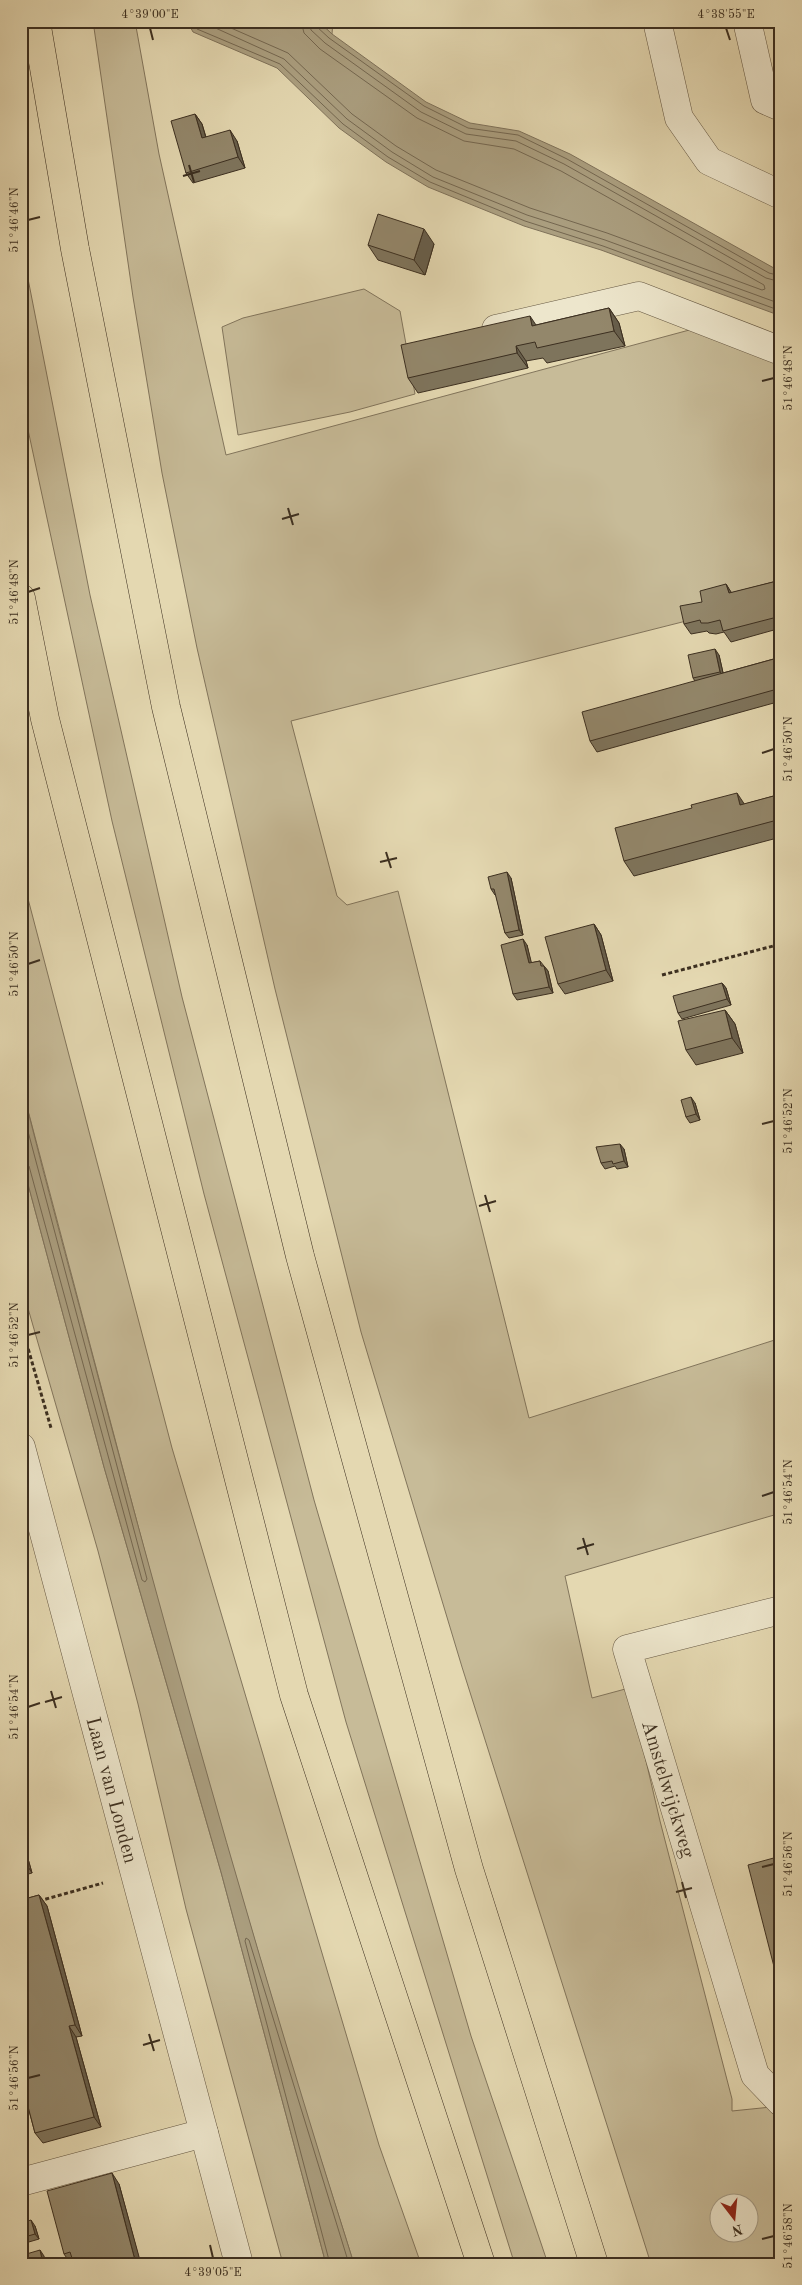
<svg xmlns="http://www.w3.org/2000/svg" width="802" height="2285" font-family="'Old Standard TT',serif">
<rect width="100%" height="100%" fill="#e4d8b1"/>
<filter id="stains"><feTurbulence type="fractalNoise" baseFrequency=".004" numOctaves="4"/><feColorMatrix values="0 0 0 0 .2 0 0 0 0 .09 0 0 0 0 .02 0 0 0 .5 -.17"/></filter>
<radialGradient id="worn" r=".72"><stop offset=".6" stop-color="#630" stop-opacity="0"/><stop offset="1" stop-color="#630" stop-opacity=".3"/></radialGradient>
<path fill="#c7bb98" stroke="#82755c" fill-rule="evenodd" d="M93 21H135L159 154 226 455 693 329 781 352V597L291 721 337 896 347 905 398 891 529 1418 781 1338V1513L565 1576 592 1698 629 1688 660 1821 732 2099V2111L781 2106V2264H651L462 1667 361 1332 275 989 197 648 162 473 133 297ZM720 2202H750V2232H720Z
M318 21H333L332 34Z
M21 243 90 595 182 997 314 1500 471 2036 548 2264H515L514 2262 346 1722 204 1194 112 821 21 397Z
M364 289 400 311 415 394 350 412 238 435 222 327 243 318Z
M21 872 172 1448 379 2145 421 2264H354L301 2097 226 1843 164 1624 21 1084Z
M21 1158 104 1467 221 1872 326 2264H283L186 1909 138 1704 98 1551 21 1284Z"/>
<path fill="#ab9f80" stroke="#7f725a" d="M187 21H318L332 34 426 102 470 123 519 131 570 154 781 272V316L601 250 524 226 428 187 386 162 339 128 277 68 193 32Z
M21 1084C49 1196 80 1307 109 1418 185 1702 265 1984 354 2264H326L221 1872 104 1467 21 1158Z"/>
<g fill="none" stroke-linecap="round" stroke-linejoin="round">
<path stroke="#746750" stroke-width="1" d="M193 21 197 29 280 64 343 124 388 157 430 182 525 221 603 246 781 311
M200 21 284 59 347 119 392 152 433 177 527 215 605 240 781 304
M215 21 288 53 352 114 396 146 436 170 530 208 607 233 762 290 765 289 764 285 561 171 514 149 464 141 417 118 320 49 304 33 301 21
M309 21 311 30 325 43 421 112 466 134 516 141 564 164 766 278 781 282
M315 21 316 26 329 38 424 106 468 128 518 135 567 159 769 273 781 276
M21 1105 147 1579 145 1582 142 1580 29 1166 21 1161
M330 2264 245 1941 246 1938 249 1940 349 2264"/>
<defs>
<g id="minor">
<path d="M657 21 679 118 709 161 781 195"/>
<path d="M747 21 765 100 781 107"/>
<path d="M496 329 639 296 781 351"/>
<path id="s1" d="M21 1447 239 2264"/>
<path id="s2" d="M781 1610 627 1649 755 2075 781 2102"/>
<path d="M21 2182 204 2133"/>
</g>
<path id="highway" d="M36 21 75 249 166 707 300 1256 469 1869 594 2264
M21 598 45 719 294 1695 481 2264"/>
</defs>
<use href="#minor" stroke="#665944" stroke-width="29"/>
<use href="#highway" stroke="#3c2f20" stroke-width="29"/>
<path stroke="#3c2f20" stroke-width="3" stroke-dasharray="4 2.5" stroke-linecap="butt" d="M662 975 781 944
M21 1324 51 1428
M39 1901 103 1883
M21 2263 22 2264"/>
<use href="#minor" stroke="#ede6cc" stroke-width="28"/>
<use href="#highway" stroke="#e4d8b1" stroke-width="28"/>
</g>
<path fill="#7e745c" stroke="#3c2f20" d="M195 114 202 124 206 137 237 141 245 168 193 183 186 173Z
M434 244 425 275 378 260 368 245Z
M609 308 619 323 625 346 547 363 543 358 526 361 528 368 418 393 408 378 536 325Z
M781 580V628L731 642 724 632 716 634 709 633 707 631 691 634 684 624 702 602 726 584 731 593Z
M719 655 723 673 781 657V701L597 752 590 741 695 681 693 678Z
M781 794V837L634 876 624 861 745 804Z
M511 878 523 935 509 938 505 933 496 895H495L491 889Z
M594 924 601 935 613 981 565 994 558 984Z
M527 945 531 963 540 961 548 971 553 993 517 1000 513 994Z
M722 983 726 988 731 1005 682 1019 678 1013Z
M725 1010 735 1024 743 1053 696 1065 686 1050Z
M695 1103 700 1120 690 1123 686 1117Z
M624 1149 628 1167 617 1169 615 1166 605 1169 601 1163Z
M21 1834 32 1873 21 1876Z
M39 1895 47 1906 82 2036 76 2037 101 2127 43 2143 35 2133 22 2084H21V1900Z
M119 2184 140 2262H142L143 2264H71L64 2254Z
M21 2223 35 2226 39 2239 22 2244 21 2243Z"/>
<path fill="#675e4b" stroke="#3c2f20" d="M195 114 202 124 209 149 202 138Z
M230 130 237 141 245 168 238 157Z
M424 229 434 244 425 275 414 260Z
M609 308 619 323 625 346 614 331Z
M530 316 540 331 532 326Z
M516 346 526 361 528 368 517 353Z
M726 584 733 595 729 593Z
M715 649 719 655 724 677 720 672Z
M737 793 747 808 740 805Z
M507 872 511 878 523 935 519 930Z
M594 924 601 935 613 981 606 970Z
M523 939 527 945 533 969 529 963Z
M544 966 548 971 553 993 549 987Z
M722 983 726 988 731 1005 727 999Z
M725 1010 735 1024 743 1053 732 1038Z
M691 1097 695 1103 700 1120 696 1114Z
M620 1144 624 1149 628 1167 624 1161Z
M21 1834 32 1873 25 1862 21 1850Z
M39 1895 47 1906 82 2036 75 2025Z
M69 2026 76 2037 101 2127 94 2117Z
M112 2173 119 2184 141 2264H136Z
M31 2220 35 2226 39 2239 35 2234Z
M40 2250 44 2256 46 2264H43Z"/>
<path fill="#93876b" stroke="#3c2f20" d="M195 114 202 138 230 130 238 157 186 173 171 121Z
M378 214 424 229 414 260 368 245Z
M609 308 614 331 537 348 535 342 516 346 517 353 408 378 401 345 530 316 532 326Z
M781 580V616L723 631 720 620 708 623H701L700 620 684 624 680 606 702 602 700 591 726 584 729 593Z
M715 649 720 672 693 678 688 655Z
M781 657V688L590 741 582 712Z
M737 793 740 805 781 794V819L624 861 615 828 692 808 691 805Z
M507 872 519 930 505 933 494 889H491L488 877Z
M594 924 606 970 558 984 545 937Z
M523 939 529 963 540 961 541 966H544L549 987 513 994 501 945Z
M722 983 727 999 678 1013 673 996Z
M725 1010 732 1038 686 1050 678 1021Z
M691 1097 696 1114 686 1117 681 1100Z
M620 1144 624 1161 613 1164 612 1161 601 1163 596 1147Z
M21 1850 25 1862 21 1863Z
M781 1856V1994L748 1865Z
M39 1895 75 2025 69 2026 94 2117 35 2133 21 2080V1900Z
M112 2173 136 2264 142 2262 143 2264H74L70 2252 64 2254 47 2191Z
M31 2220 35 2234 21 2238V2223Z
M40 2250 43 2264H25L23 2255Z"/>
<path fill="none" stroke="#3c2f20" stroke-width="2" d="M150 28 153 40M726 28 730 40M189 165 194 182M183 176 200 171M28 220 40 217M762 381 774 378M288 508 293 525M282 519 299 514M28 592 40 588M762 753 774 749M386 852 391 868M380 862 397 858M28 964 40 960M762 1124 774 1121M485 1195 490 1212M479 1206 496 1201M28 1335 40 1332M762 1496 774 1492M583 1538 588 1555M577 1549 594 1544M51 1691 56 1708M45 1702 62 1697M28 1707 40 1703M762 1867 774 1864M682 1882 686 1898M676 1892 692 1888M149 2034 154 2051M143 2045 160 2040M28 2078 40 2075M762 2239 774 2236M210 2245 213 2258"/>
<g text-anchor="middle" stroke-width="4" stroke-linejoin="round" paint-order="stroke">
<g font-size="20" fill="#3c2f20" stroke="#ede6cc">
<text dy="7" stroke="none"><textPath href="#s2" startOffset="305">Amstelwijckweg</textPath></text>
<text dy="7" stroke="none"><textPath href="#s1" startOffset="355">Laan van Londen</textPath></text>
</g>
</g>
<rect width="802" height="2285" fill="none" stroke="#e4d8b1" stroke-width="55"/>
<g transform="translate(734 2218) rotate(164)"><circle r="24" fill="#ede6cc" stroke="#a69d87"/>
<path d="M0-4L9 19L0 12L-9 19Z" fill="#8f2418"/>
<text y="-8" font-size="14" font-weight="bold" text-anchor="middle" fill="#3c2f20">N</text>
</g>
<rect x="28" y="28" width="746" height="2230" fill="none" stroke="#3c2f20" stroke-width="2"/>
<g font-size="12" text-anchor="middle" fill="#3c2f20">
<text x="150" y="18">4°39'00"E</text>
<text x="726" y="18">4°38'55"E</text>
<text transform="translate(14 220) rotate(-90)" y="4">51°46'46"N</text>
<text transform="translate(788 378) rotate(-90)" y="4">51°46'48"N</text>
<text transform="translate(14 592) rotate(-90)" y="4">51°46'48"N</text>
<text transform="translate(788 749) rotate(-90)" y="4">51°46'50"N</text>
<text transform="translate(14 964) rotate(-90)" y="4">51°46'50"N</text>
<text transform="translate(788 1121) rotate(-90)" y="4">51°46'52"N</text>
<text transform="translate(14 1335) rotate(-90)" y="4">51°46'52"N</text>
<text transform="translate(788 1492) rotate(-90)" y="4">51°46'54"N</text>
<text transform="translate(14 1707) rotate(-90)" y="4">51°46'54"N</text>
<text transform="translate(788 1864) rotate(-90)" y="4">51°46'56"N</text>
<text transform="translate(14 2078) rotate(-90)" y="4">51°46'56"N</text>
<text transform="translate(788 2236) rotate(-90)" y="4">51°46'58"N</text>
<text x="213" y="2276">4°39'05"E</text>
</g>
<rect width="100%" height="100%" filter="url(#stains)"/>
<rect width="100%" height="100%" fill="url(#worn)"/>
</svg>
